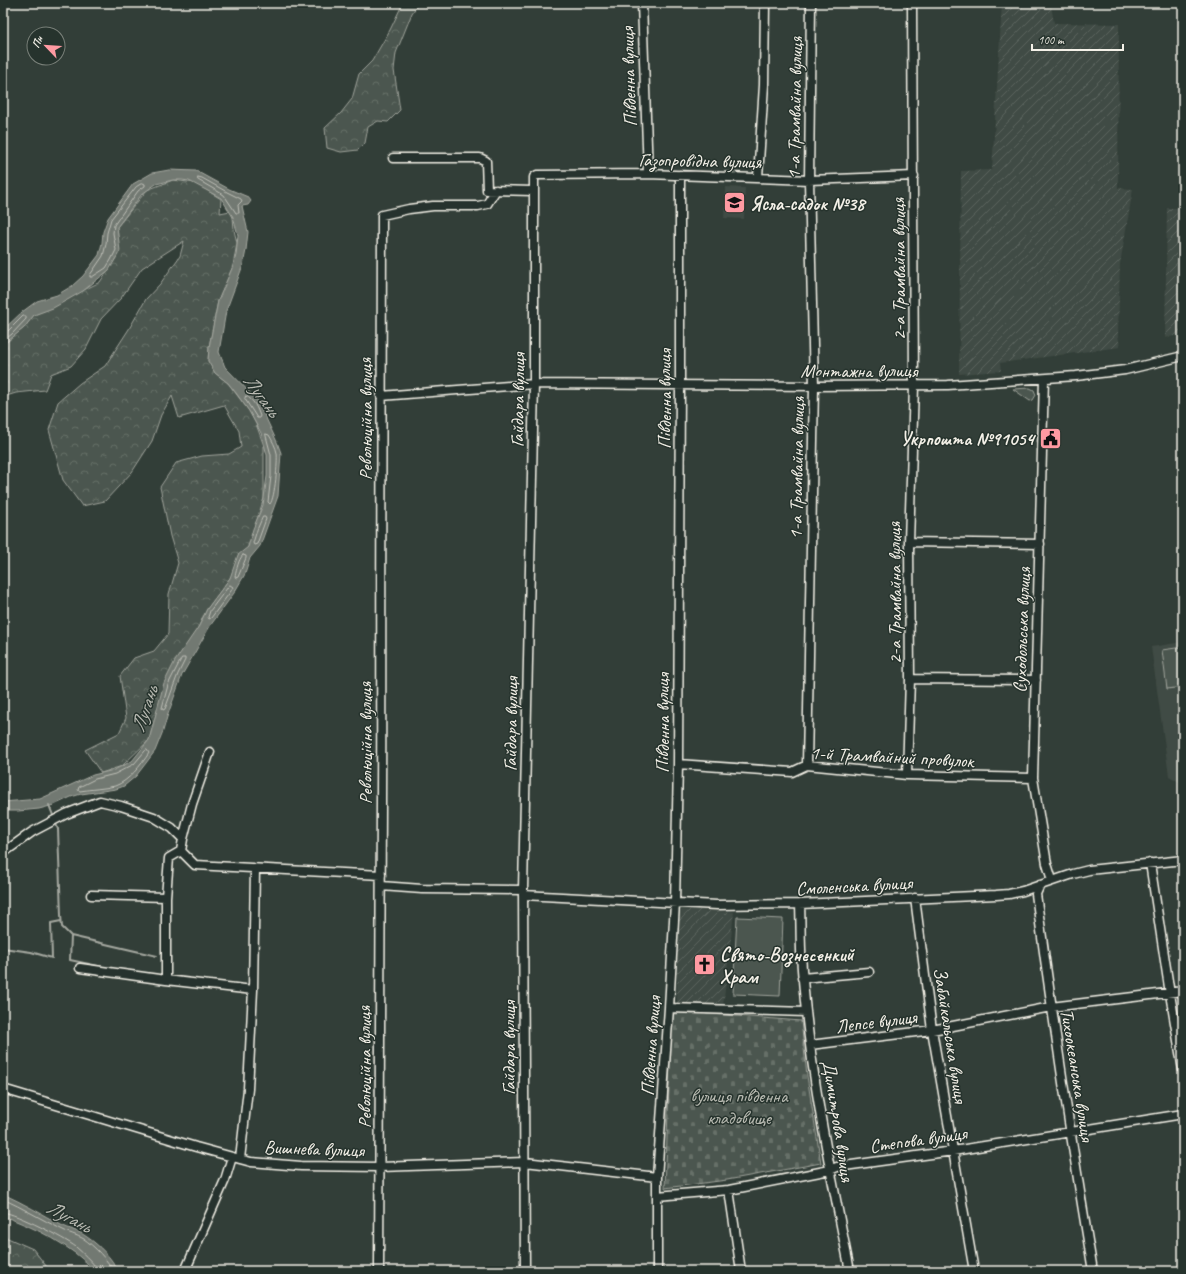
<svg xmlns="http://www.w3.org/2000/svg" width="1186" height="1274" font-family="Caveat,sans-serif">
<defs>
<pattern id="industrial-furrows" width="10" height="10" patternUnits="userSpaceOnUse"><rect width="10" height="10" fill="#404b44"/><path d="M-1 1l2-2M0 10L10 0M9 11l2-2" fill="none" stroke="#5c655f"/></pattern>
<pattern id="forest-crowns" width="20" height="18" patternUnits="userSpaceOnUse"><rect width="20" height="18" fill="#4c564f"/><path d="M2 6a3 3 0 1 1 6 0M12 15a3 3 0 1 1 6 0" fill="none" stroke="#666f68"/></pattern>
<pattern id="cemetery-stones" width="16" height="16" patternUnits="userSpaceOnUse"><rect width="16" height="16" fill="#4c564f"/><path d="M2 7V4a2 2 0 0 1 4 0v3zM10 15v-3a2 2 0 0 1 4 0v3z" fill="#666f68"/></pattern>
</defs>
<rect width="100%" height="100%" fill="#323e38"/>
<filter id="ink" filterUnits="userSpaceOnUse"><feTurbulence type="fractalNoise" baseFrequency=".025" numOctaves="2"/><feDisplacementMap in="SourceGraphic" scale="8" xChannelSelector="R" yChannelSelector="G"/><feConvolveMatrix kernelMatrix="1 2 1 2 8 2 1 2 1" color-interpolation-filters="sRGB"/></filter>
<g filter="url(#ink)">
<path fill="#404b44" d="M726 187 745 188 744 219 724 218Z
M1183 642V784L1169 776 1151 647Z"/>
<path fill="url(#industrial-furrows)" d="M1002 3H1044L1051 5 1054 23 1119 24 1118 188 1133 189 1120 264 1118 334 1120 347 1000 363 1001 371 959 374 961 171 992 170Z
M1167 208H1183V334L1165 338Z
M679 909 734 912 723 1007 677 1003V974L675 973Z"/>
<path fill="#4c564f" stroke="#a0a49c" d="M1030 388 1034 390 1036 395 1033 400 1030 401 1013 389Z
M1183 647V687L1167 689 1162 650Z
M737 917 783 919 780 996 733 994Z"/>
<path fill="url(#forest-crowns)" stroke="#a0a49c" d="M403 3H419L412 13 396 53 394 70 400 110 388 122 378 121 368 127 365 143 358 150 341 152 327 148 325 128 341 113 352 99 359 74 372 61 390 30Z
M173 180 195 183 221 199 220 213 230 211 233 217 234 230 237 243 233 266 218 301 209 347 208 361 215 373 228 383 249 411 256 424 264 446V498L248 547 230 578 207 609 156 714 149 740 122 766 101 773 85 750 119 733 126 718 120 676 134 658 154 651 168 634 169 594 178 563 170 536 160 487 176 463 202 456 229 454 241 447 239 431 224 405 179 418 172 396 161 415 152 441 132 472 105 501 82 506 63 480 49 430 58 402 80 383 105 366 129 329 146 299 160 284 180 256 184 241 142 268 121 298 101 319 86 349 71 366 51 374 45 390 16 393 3 397V344L24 328 34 315 100 282 116 258 117 227 147 190Z
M3 1236 33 1249 50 1271H3Z"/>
<path fill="url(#cemetery-stones)" stroke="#a0a49c" d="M672 1011 801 1021 807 1076 821 1163 727 1180 665 1188Z"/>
<path fill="#727972" stroke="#a6a9a1" d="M169 170 196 171 229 189 248 197 251 201 248 205 242 206 248 232 246 250 243 265 226 311 219 352 225 367 258 401 277 442 281 453 278 496 260 546 250 558 245 574 234 593 210 626 182 675 167 717 163 731 155 751 146 763 136 776 124 786 116 789 81 794 71 797 54 805 39 809 18 811H3V802L40 799 93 775 114 770 132 761 149 740 164 683 175 661 199 626 207 609 230 578 238 555 248 547 253 529 263 505 267 476V455L261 433 249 411 236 393 228 383 215 373 208 361 209 347 218 301 233 266 236 255 238 235 233 217 221 198 189 181 182 180H173L156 184 142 194 117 227 120 251 109 270 83 291 69 299 53 308 34 315 24 328 3 345V330L22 312 37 301 57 295 72 286 83 276 99 255 102 243 103 232 108 218 133 184 152 173Z
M3 1194C23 1203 42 1214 61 1225 69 1229 79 1231 87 1237 99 1245 112 1258 118 1271H95C71 1245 36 1228 3 1216Z"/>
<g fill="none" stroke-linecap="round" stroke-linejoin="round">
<path stroke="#c0c1b9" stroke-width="1" d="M198 177 202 178 227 192 241 199 242 201 238 205 239 213H236L224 195 198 180Z
M143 183 145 184V186L138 191 114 225 113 233 116 250 111 260 106 268 92 277H90V275L103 256 106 244 107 233 111 219 136 187Z
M3 333 7 332 23 316H26V319L12 334 3 341
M246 396C254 400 257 408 260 416L259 418H257L245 399Z
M266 434 269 435C272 440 276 447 277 453 278 462 275 498 270 504L268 502 271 476V455L266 436Z
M263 517H265L266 519 257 544 254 545 253 543 257 530Z
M243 555 246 556V558L238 577 236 578 235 576C237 569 238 560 243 555Z
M230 585 233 587 231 591 211 618 209 619 208 617 210 611Z
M182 658H185V660L178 674 165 709 163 710 162 708 168 685Z
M147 750 149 753C141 765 129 781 115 786 103 789 91 789 80 791L78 790 79 787 95 779 115 774 134 764 145 751Z
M3 1199C23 1208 41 1219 61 1229 68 1233 77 1235 84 1239 93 1245 109 1261 113 1271
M3 1212C17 1214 64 1238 76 1247 83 1253 90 1260 96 1267L98 1271"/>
<path stroke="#a6a9a1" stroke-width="2" d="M49 805 54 818
M55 822 58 829 61 915 62 927 71 936 157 956
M71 936 70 960 103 967
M3 948 31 952 52 958 51 923 61 921"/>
<defs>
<path id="minor" d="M642 3 648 174
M393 158H480L486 161 487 190 533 191
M758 177 764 85 765 3
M1044 379 1033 778 1047 864 1052 880
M381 396 534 384 814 386 948 385 1076 376 1125 370 1183 356
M909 542 1040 544
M910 679 1036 680
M678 764 792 772 807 765 907 775 1033 778
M807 765 814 386 809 180 811 3
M907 775 910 679 909 542 914 386 912 3
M183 839 192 804 210 752
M3 853 32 832 66 814 100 801 121 806 154 817 172 828 183 839 181 851 195 865 381 875
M1150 863 1170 994 1183 1070
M1040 885 1036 894C1053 1020 1072 1146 1093 1271
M381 886 422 889 523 890
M91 895 166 897
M523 895 717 905 800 904 996 895 1009 894 1023 891 1073 874 1089 870 1183 860
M915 898 932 1030 974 1271
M800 904C801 929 800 955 803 980 811 1078 831 1175 850 1271
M80 968 166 980 253 990
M802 978 869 972
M166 980V897L169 858 181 851
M669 1008 806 1012
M810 1045 932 1030 1051 1007 1183 991
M3 1089 196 1147 251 1162 301 1166 380 1167 525 1162 657 1177
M240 1159 248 1089 253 990 255 869
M729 1190 741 1271
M657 1196 729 1190 830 1170 837 1167 953 1151 1183 1114
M185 1271 225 1180 232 1157
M379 1271C383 919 380 567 382 215L409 209 433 206H478L487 204 496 190
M525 1271 523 890 534 384V177L537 175 648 174 809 180 914 176
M657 1271V1177L669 1008 675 903 678 764 680 385V175"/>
</defs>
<use href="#minor" stroke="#f4f1e8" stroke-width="11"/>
<use href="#minor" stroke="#26332d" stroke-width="8"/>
</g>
</g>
<defs>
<symbol id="school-square" viewBox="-11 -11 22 22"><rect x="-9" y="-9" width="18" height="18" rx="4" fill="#ff9aa2" stroke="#26332d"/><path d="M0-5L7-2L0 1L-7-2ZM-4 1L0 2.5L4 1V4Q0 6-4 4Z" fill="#111"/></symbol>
<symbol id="civic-square" viewBox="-11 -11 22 22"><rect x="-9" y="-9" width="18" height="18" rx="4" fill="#ff9aa2" stroke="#26332d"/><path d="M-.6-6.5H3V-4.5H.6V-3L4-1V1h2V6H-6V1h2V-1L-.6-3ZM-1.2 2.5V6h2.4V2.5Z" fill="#111"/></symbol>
<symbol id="church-square" viewBox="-11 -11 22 22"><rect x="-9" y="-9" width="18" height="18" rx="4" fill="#ff9aa2" stroke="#26332d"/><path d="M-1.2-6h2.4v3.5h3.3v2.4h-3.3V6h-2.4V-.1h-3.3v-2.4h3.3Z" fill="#111"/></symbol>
</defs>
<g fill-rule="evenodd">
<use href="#school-square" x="722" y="190" width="25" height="25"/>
<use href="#civic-square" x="1038" y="426" width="25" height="25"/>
<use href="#church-square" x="692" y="952" width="25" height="25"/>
</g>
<g text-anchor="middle" stroke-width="3" stroke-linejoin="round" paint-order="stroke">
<g font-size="19" fill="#f4f1e8" stroke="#26332d">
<text transform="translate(628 77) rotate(-92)" y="7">Південна вулиця</text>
<text transform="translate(794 108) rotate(-89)" y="7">1-а Трамвайна вулиця</text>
<text transform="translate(700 160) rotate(1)" y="7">Газопровідна вулиця</text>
<text transform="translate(898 269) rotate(-90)" y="7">2-а Трамвайна вулиця</text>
<text x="859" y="377">Монтажна вулиця</text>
<text transform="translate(664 399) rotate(-90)" y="7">Південна вулиця</text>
<text transform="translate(517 400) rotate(-89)" y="7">Гайдара вулиця</text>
<text transform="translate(365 419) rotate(-90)" y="7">Революційна вулиця</text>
<text transform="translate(796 468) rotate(-89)" y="7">1-а Трамвайна вулиця</text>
<text transform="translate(894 593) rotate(-90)" y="7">2-а Трамвайна вулиця</text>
<text transform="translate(1021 630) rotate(-88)" y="7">Суходольська вулиця</text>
<text transform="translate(662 723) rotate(-90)" y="7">Південна вулиця</text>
<text transform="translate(510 724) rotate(-89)" y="7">Гайдара вулиця</text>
<text transform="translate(365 743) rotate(-90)" y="7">Революційна вулиця</text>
<text transform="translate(892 756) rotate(3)" y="7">1-й Трамвайний провулок</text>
<text transform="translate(854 885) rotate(-3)" y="7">Смоленська вулиця</text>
<text transform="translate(876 1021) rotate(-7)" y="7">Лепсе вулиця</text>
<text transform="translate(951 1035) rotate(81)" y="7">Забайкальська вулиця</text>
<text transform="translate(650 1046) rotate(-86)" y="7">Південна вулиця</text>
<text transform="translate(508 1048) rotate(-90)" y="7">Гайдара вулиця</text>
<text transform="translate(364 1067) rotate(-90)" y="7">Революційна вулиця</text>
<text transform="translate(1078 1075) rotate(81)" y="7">Тихоокеанська вулиця</text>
<text transform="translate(839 1121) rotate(81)" y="7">Димитрова вулиця</text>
<text transform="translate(918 1139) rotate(-8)" y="7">Степова вулиця</text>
<text transform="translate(314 1148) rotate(2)" y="7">Вишнева вулиця</text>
</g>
<g font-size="19" font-weight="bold" fill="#f4f1e8" stroke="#26332d" text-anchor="start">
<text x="750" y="210">Ясла-садок №38</text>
<text x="1034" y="445" text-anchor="end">Укрпошта №91054</text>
<text x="720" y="961">Свято-Вознесенкий<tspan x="720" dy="22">Храм</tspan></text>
</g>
<g font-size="19" fill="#b9bbb2" stroke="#26332d">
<text x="739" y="1102">вулиця південна<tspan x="739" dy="22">кладовище</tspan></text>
</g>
<g font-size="20" font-style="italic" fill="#babbb3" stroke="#26332d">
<text transform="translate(262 395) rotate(54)" y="7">Лугань</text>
<text transform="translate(144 709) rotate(-71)" y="7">Лугань</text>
<text transform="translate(69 1216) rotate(28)" y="7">Лугань</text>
</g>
</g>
<rect width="1186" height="1274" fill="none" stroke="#26332d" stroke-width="16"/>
<rect x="8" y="8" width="1170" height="1258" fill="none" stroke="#f4f1e8" stroke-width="1.5" filter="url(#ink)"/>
<g transform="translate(46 46) rotate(295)"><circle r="19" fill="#26332d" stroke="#787f78"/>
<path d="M0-3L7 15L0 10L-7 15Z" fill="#ff9aa2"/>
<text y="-6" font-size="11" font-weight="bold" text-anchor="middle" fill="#f4f1e8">Пн</text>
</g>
<path d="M1032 44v6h91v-6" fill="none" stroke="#f4f1e8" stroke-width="2"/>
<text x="1038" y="44" font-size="12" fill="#f4f1e8" stroke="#26332d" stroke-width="3" paint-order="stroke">100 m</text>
</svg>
